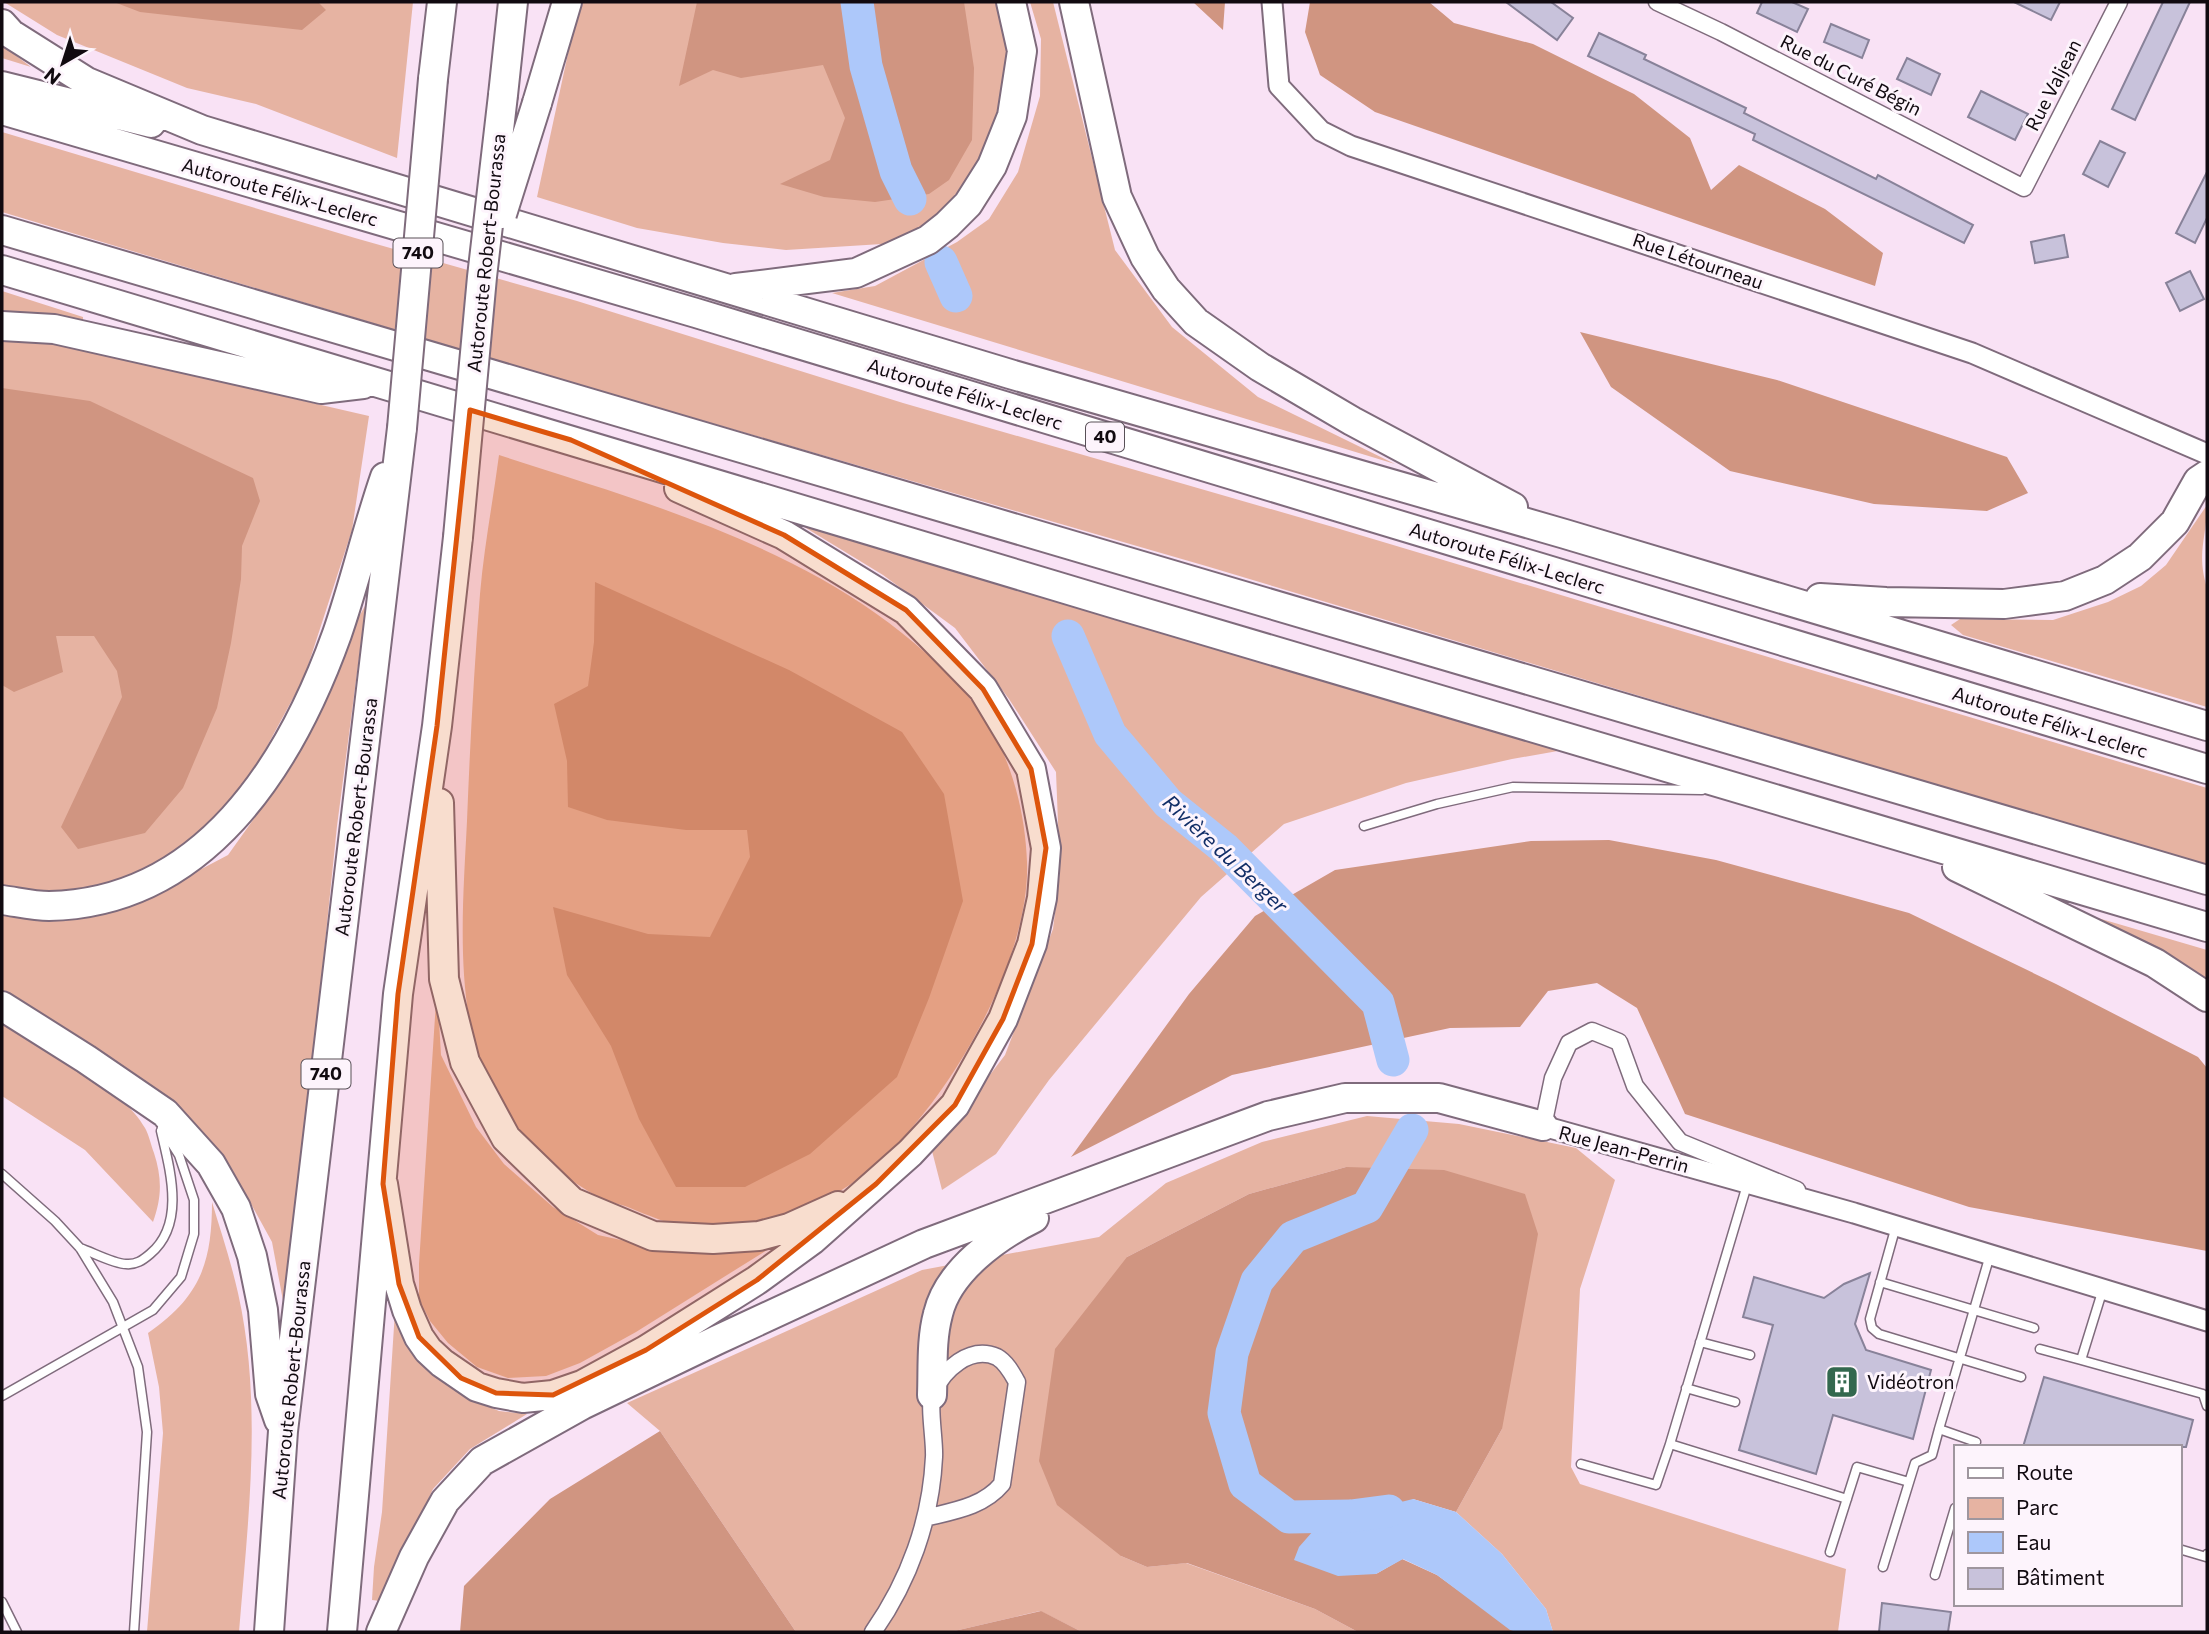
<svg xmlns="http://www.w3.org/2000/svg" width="2209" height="1634" font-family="Commissioner,sans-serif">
<rect width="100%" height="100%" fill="#f9e2f5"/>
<path fill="#e6b3a2" d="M4 2H413L397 158 256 104 187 88 57 35Z
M583 2H996L1010 45 1003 95 990 137 967 182 920 232 882 244 786 250 723 243 637 228 537 197 569 49Z
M1030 2H1053L1115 250 1172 327 1258 397 1395 464 832 293 875 286 957 242 989 219 1018 172 1040 96 1041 39Z
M2 45 31 67 2 58Z
M2 132 355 238 577 301 903 403 1333 527 2207 788V866L1206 566 559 379 2 212Z
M2 291 83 317V322L2 314Z
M2 340 45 341 369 416 352 530 304 678 246 785 203 835 122 881 69 891 15 894 2 890Z
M499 455C666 509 855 560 972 701 1008 745 1025 806 1027 862 1031 966 936 1127 851 1184 811 1211 756 1227 708 1229 681 1230 650 1216 625 1206 615 1203 604 1200 595 1195 552 1171 512 1131 490 1087 453 1011 463 904 467 821 470 745 474 669 480 594 484 547 493 501 499 455Z
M2207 505C2207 538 2196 552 2207 588V707L1963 635 1951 625 1960 619 2053 620 2108 602 2141 586 2166 565Z
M801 525 1569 749 1512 759 1406 783 1284 824 1201 897 1049 1080 996 1154 942 1190 932 1151 1005 1055 1053 929 1060 873 1056 772 1009 699 955 628 883 575Z
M366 604 337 826 292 1265 284 1306 272 1242 229 1164 175 1108 2 993V909L51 920 137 903 228 855 295 761 345 642Z
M2091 916 2207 950V983L2093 924Z
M437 986 441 1055 476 1127 504 1164 553 1207 598 1235 667 1250H767L636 1332 580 1363 546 1376 508 1378 477 1367 448 1343 430 1321 419 1299V1264Z
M2 1022C42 1047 123 1087 145 1128 149 1135 151 1145 154 1153 162 1178 162 1197 153 1222L85 1150 2 1096Z
M1367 1116 1459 1124 1576 1148 1615 1180 1580 1289 1571 1467 1580 1484 1846 1569 1838 1632H1553L1546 1609 1502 1554 1456 1512 1502 1429 1346 1167 1249 1194 1127 1257 1121 1556 1147 1567 1186 1563 1315 1609 1358 1632H1082L1040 1611 950 1632H796L660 1431 627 1403 922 1270 1099 1237 1166 1183 1262 1142Z
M212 1202C221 1232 231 1262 238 1293 263 1404 248 1520 239 1632H147L163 1433 159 1387 148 1333C200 1297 212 1263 212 1202Z
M395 1311 408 1348 433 1375 468 1398 499 1411 527 1414 470 1449 433 1489 380 1601 372 1600 374 1567 382 1512Z"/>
<path fill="#d09581" d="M114 2H318L326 10 302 30 140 12Z
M697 2H964L974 68 972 140 949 180 929 194 875 202 824 197 780 184 830 160 845 118 823 65 741 78 713 70 679 86Z
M1193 2H1225L1223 30Z
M1310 2H1429L1454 23 1533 44 1634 94 1690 138 1711 190 1739 165 1825 209 1883 253 1875 286 1375 112 1320 75 1305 32Z
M1580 332 1777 380 2007 457 2028 493 1987 511 1874 504 1730 471 1611 387Z
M2 388 90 401 253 478 260 501 242 546 241 579 231 643 217 708 183 788 145 833 78 849 61 827 122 697 117 671 94 636H56L63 672 14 692 2 685Z
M595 582 789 670 902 732 944 794 963 901 929 998 897 1077 810 1154 745 1187H676L639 1119 611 1046 567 975 553 907 648 934 710 937 750 857 747 830H686L607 820 568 807 567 761 554 704 588 686 594 642Z
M1609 840 1716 860 1909 913 2056 984 2198 1057 2207 1068V1251L1969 1207 1685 1114 1637 1008 1597 983 1548 991 1520 1027 1450 1028 1232 1075 1071 1157 1189 994 1255 916 1335 870 1531 841Z
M1346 1167 1444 1170 1525 1194 1538 1234 1502 1429 1456 1512 1413 1499 1376 1574 1402 1559 1437 1575 1516 1632H1358L1315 1609 1187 1563 1147 1567 1121 1556 1057 1505 1039 1461 1055 1349 1127 1257 1249 1194Z
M660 1431 796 1632H460L464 1586 550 1499Z
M1041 1611 1082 1632H950Z"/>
<path fill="#adc8fa" d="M1413 1499 1456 1512 1502 1554 1546 1609 1553 1632H1516L1510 1630 1437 1575 1403 1559 1376 1574 1338 1576 1294 1560 1299 1547 1321 1522Z"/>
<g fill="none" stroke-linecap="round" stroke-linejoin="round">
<path stroke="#adc8fa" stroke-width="33" d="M857 2 866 66 896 171 910 199
M941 262 956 296
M1068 636 1110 734 1168 803 1224 848 1378 1003 1393 1060
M1389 1511 1351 1516 1289 1517 1245 1484 1224 1413 1232 1353 1257 1281 1293 1237 1367 1207 1412 1130"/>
</g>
<path fill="#c8c2db" stroke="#888299" stroke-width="2" d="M1506 2H1551L1573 18 1557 40Z
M1762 2H1792L1808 9 1797 32 1757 13Z
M2014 2H2060L2051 20Z
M2163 2H2190L2135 120 2112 109Z
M1831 24 1869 40 1862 58 1824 42Z
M1599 33 1646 55 1644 59 1746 108 1744 113 1876 179 1878 175 1973 225 1964 243 1753 140 1755 134 1588 56Z
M1907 58 1940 74 1931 95 1897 79Z
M1981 91 2028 114 2015 140 1968 117Z
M2100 141 2125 153 2108 187 2083 174Z
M2207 172V218L2195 243 2176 233Z
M2064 235 2068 257 2035 263 2031 242Z
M2190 271 2204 299 2180 311 2166 283Z
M1870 1273 1855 1324 1866 1350 1931 1370 1913 1439 1833 1415 1816 1474 1739 1450 1773 1325 1743 1317 1754 1277 1824 1298 1844 1284Z
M2044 1377 2193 1420 2186 1447H2023Z
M1882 1603 1951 1612 1948 1632H1879Z"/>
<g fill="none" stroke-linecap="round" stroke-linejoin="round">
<defs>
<path id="service" d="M1364 826 1437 804 1513 787 1702 790
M2 1174 55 1221 80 1248 113 1302 138 1367 147 1432 134 1632
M1747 1185 1670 1444 1847 1499
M1896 1226 1870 1319 1872 1328 1879 1334 2021 1377
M80 1248C92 1252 114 1264 126 1264 136 1265 143 1260 150 1254 186 1224 170 1170 161 1131
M1880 1282 2034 1328
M2103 1289 2081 1360 2203 1394 2207 1406
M1700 1342 1750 1355
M2040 1349 2081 1360
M1686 1388 1735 1402
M2 1396 153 1310 181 1277 194 1234V1200L179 1155 162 1128
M1974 1447 1976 1442 1939 1429 1990 1255
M1581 1464 1656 1485 1670 1444
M2179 1549 2206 1557 2207 1554
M1830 1552 1857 1467 1909 1482
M1883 1567 1915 1463 1932 1455 1939 1429
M1935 1575 1955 1508
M2 1602 17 1632"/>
<path id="minor" d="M1657 2 1721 32 2024 188 2119 2
M1543 1126 1553 1078 1569 1043 1592 1031 1619 1042 1635 1086 1680 1142 1797 1190
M873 1632C909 1581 931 1520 934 1457 935 1441 928 1405 933 1393 943 1370 970 1345 997 1357 1006 1362 1012 1373 1017 1382L1002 1484C983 1507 953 1511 925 1518"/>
<path id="tertiary" d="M1272 2 1279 86 1321 131 1351 146 1972 353 2207 454
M1543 1126 1854 1213 2207 1321"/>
<path id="motorway" d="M1074 2 1117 197 1145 257 1166 289 1196 322 1260 367 1352 421 1513 507
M2 24 11 34 87 82 202 130 1010 374 1565 534 2207 726
M433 79 442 2
M2 86 151 123
M503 95 513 2
M537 103 567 2
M2 110 696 313 2207 769
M2 230 2207 880
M2 270 1119 605 2207 927
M736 288 856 273 928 240 947 225 968 204 992 166 1012 116 1022 51 1011 2
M2 326 54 329 321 389 363 384
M1820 598 1886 602 2004 604 2065 596 2105 580 2140 557 2175 522 2198 481 2207 475
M439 803 444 979 465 1062 506 1138 572 1202 653 1236 713 1239 759 1236 789 1228 838 1206
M1957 867 2155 963 2207 997
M2 900C17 902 34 906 49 906 204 903 290 765 337 634 355 582 367 529 385 477
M2 1006 86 1059 165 1113 211 1164 236 1208 252 1256 263 1310 270 1394 279 1420
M383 1184 399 1284 407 1310 419 1337 428 1350 442 1363 477 1387 496 1393 523 1398 553 1395 582 1385 646 1350 757 1280 812 1240 910 1153 955 1105 1003 1019 1032 944 1042 898 1046 848 1031 769 983 689 906 610 784 535 679 488
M932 1395C933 1368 931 1340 938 1314 948 1271 997 1236 1034 1218
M269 1632 283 1431 402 428
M342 1632 398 994 437 726 458 537
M381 1632 414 1557 445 1501 482 1461 582 1405 717 1340 924 1244 1268 1116 1345 1098H1439L1543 1126"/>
</defs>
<use href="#service" stroke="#7f6b7c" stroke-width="11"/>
<use href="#minor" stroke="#7f6b7c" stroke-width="19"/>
<use href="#tertiary" stroke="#7f6b7c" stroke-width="23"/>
<use href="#motorway" stroke="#7f6b7c" stroke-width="32"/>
<use href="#service" stroke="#fff" stroke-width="8"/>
<use href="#minor" stroke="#fff" stroke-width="16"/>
<use href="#tertiary" stroke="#fff" stroke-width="19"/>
<use href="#motorway" stroke="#fff" stroke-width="28"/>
<defs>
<path id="motorway-bridge" d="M502 214 537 103
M402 428 433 79
M458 537 482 277 503 95"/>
</defs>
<use href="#motorway-bridge" stroke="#7f6b7c" stroke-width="32" stroke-linecap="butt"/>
<use href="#motorway-bridge" stroke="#fff" stroke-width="28"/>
</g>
<path fill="#dd550c" fill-opacity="0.2" stroke="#dd550c" stroke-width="5" stroke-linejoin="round" d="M470 410 571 440 784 535 906 610 983 689 1031 769 1046 848 1032 944 1003 1019 955 1105 876 1184 757 1280 646 1350 553 1395 496 1393 461 1378 419 1337 399 1284 383 1184 398 994 437 726Z"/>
<defs>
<symbol id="building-square" viewBox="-11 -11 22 22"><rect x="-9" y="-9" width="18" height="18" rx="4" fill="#33684e" stroke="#fdf4fc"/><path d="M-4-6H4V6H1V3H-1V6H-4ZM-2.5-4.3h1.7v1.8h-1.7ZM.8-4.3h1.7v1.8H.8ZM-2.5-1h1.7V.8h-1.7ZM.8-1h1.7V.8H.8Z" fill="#fff"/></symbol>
</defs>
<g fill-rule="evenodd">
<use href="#building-square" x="1823" y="1363" width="38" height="38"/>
</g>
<g text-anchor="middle" stroke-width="6" stroke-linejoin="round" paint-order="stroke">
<g fill="#fdf4fc" stroke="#585057" stroke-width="2">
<rect x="393.5" y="238.5" width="49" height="29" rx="5"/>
<rect x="1086" y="422.5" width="38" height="29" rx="5"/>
<rect x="301.5" y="1059.5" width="49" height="29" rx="5"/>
</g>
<g font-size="18" font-weight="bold" fill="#110a10">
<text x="418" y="259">740</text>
<text x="1105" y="443">40</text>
<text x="326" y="1080">740</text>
</g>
<g font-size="19" fill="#110a10" stroke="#fdf4fc">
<text transform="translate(1851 75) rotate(27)" y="7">Rue du Curé Bégin</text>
<text transform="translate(2053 85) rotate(-63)" y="7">Rue Valjean</text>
<text transform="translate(280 192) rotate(16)" y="7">Autoroute Félix-Leclerc</text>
<text transform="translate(486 253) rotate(-84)" y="7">Autoroute Robert-Bourassa</text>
<text transform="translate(1698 261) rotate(19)" y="7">Rue Létourneau</text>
<text transform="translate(965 394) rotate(17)" y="7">Autoroute Félix-Leclerc</text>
<text transform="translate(1507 558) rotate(17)" y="7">Autoroute Félix-Leclerc</text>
<text transform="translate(2050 722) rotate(17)" y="7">Autoroute Félix-Leclerc</text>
<text transform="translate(356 817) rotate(-83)" y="7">Autoroute Robert-Bourassa</text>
<text transform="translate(1624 1149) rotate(15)" y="7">Rue Jean-Perrin</text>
<text transform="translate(291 1380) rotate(-84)" y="7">Autoroute Robert-Bourassa</text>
</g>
<g font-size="19" fill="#110a10" stroke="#fdf4fc" text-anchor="start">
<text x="1867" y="1389">Vidéotron</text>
</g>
<g font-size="21" font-style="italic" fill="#122e67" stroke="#fdf4fc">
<text transform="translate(1225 854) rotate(43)" y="7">Rivière du Berger</text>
</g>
</g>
<rect width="2209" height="1634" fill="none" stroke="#110a10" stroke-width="7"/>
<rect x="1954" y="1445" width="228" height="161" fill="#fdf4fc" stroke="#9f969e" stroke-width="2"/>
<rect x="1968" y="1468" width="35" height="10" fill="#ffffff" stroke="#9f969e" stroke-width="2"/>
<text x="2016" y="1480" font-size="21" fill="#110a10">Route</text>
<rect x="1968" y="1498" width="35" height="21" fill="#e6b3a2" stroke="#9f969e" stroke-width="2"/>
<text x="2016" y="1515" font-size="21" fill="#110a10">Parc</text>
<rect x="1968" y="1532" width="35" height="21" fill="#adc8fa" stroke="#9f969e" stroke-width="2"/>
<text x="2016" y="1550" font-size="21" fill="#110a10">Eau</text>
<rect x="1968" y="1568" width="35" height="21" fill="#c8c2db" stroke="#9f969e" stroke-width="2"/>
<text x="2016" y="1585" font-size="21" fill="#110a10">Bâtiment</text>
<g transform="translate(63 63) rotate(219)" stroke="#fdf4fc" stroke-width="5" paint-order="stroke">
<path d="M0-5L12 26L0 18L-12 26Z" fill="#110a10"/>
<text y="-10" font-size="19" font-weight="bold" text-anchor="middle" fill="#110a10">N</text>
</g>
</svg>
